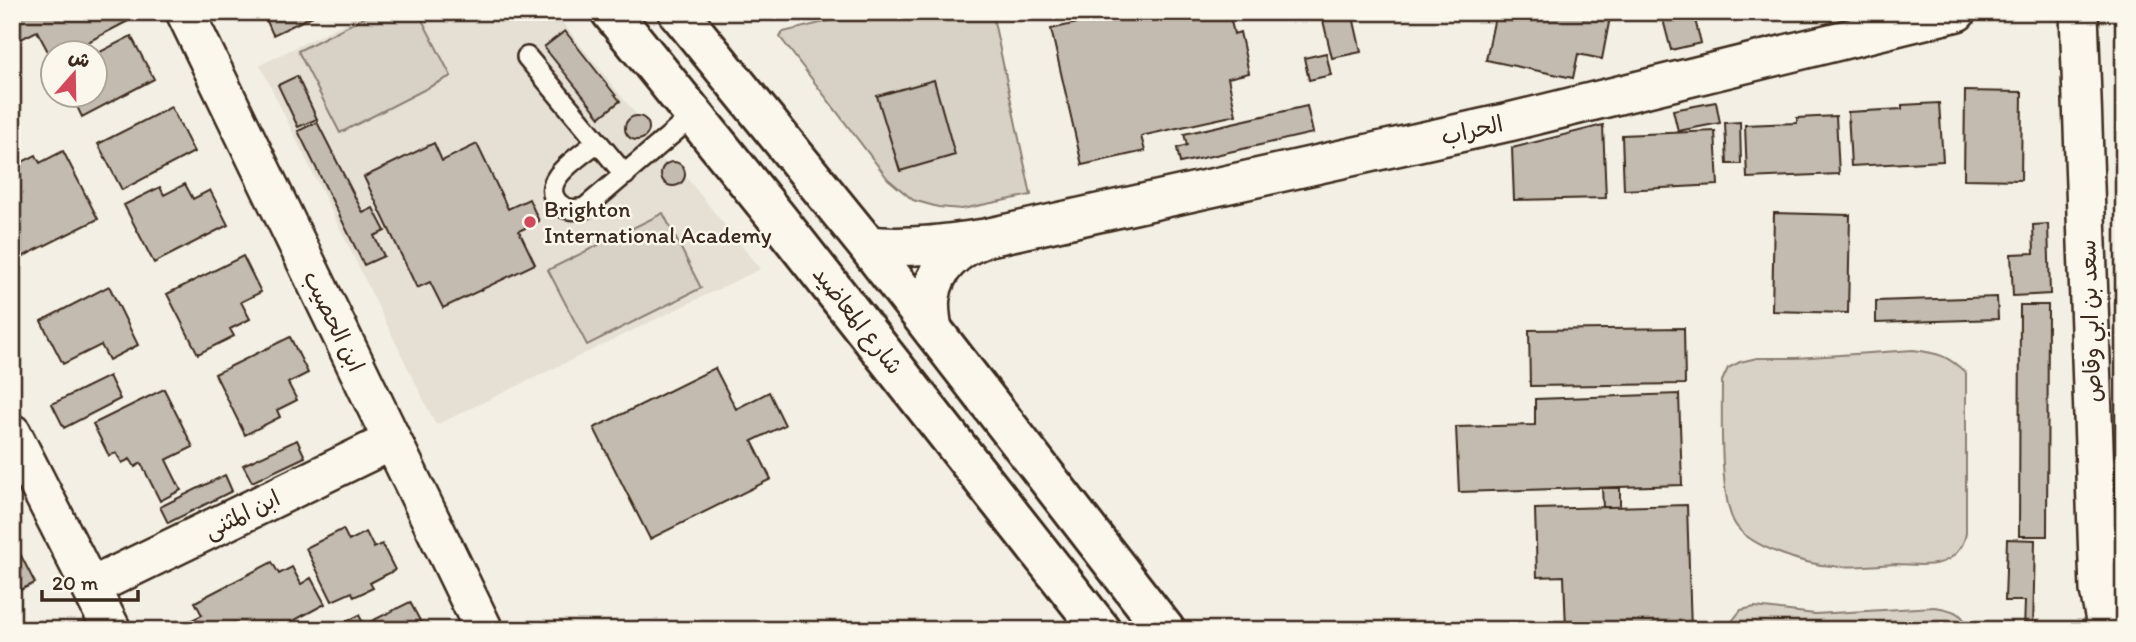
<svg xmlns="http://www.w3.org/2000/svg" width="2136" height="642" font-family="Itim,'Playpen Sans Arabic',sans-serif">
<rect width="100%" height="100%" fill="#f3efe4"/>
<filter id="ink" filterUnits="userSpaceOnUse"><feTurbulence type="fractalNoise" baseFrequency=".0143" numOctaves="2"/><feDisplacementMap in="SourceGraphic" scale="14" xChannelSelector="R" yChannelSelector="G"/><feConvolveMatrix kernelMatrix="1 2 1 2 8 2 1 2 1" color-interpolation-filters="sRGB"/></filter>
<g filter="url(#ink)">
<path fill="#e5dfd4" d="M367 12H554L638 117 647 121 649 130 644 138 666 164 675 162 682 167 685 176 760 269 436 425 260 65Z"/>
<path fill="#d8d1c6" stroke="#8a7e72" stroke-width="2" d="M375 12H418L451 76 340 133 298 51Z
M866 12H992L1031 195 962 209 938 207 913 200 888 179 780 37 783 32Z
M663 213 701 288 587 345 548 270Z
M1913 350C1938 353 1947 355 1966 373V533C1964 547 1953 560 1939 563 1926 567 1909 564 1896 564 1875 565 1853 568 1832 566 1807 565 1749 547 1735 524 1719 498 1722 414 1722 381L1728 368 1740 362 1757 358H1796Z
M1755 607 1815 614 1934 607C1949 609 1966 612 1967 630H1725L1741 610Z"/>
<path fill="#c3bbb0" stroke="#3b2a1e" stroke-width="2" d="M12 12H123L128 21 69 52H52V59L37 31 15 42 12 38Z
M263 12H321L273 35Z
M1125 12H1229L1234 34 1240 32 1249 73 1228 78 1236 115 1141 136 1145 151 1082 165 1051 29Z
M1321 12H1352L1361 52 1332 58Z
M1496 12H1611L1602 59 1578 54 1573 78 1486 60Z
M1661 12H1693L1701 43 1671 50Z
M565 31 620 101 600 117 544 47Z
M131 36 154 79 82 117 71 94H94V55Z
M1326 53 1331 75 1309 80 1304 58Z
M297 76 317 119 298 127 278 85Z
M934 80 955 155 900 171 877 96Z
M1965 91 2022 92 2021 180 1964 179Z
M1716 102 1720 123 1678 131 1673 110Z
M1939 103 1943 161 1851 166 1848 112 1902 109V105Z
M1307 106 1313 133 1180 163 1177 148 1187 145 1184 134Z
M171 107 194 152 122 190 98 144Z
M1836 116 1839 174 1747 178 1745 125 1797 123V118Z
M625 128a12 12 0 1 1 24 0a12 12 0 1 1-24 0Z
M317 122 363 213 373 208 385 231 374 236 384 256 364 265 298 131Z
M1740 122 1741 164H1727L1725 123Z
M1603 125 1606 198 1514 200 1512 148Z
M1715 131 1718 185 1624 190 1622 135Z
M434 143 442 161 477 144 508 209 529 199 539 221 519 231 535 264 443 308 430 282 417 288 364 177Z
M63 151 98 219 12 262V167L36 155 40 163Z
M661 174a12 12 0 1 1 24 0a12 12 0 1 1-24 0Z
M185 184 193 199 210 190 228 225 154 263 124 205 160 187 164 195Z
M1774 213 1850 215 1848 313 1772 311Z
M2048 224 2050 294 2013 296 2011 254 2034 253 2033 225Z
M243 256 261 292 241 302 250 319 230 329 234 336 198 354 167 294Z
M109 286 138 345 109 360 101 345 63 364 41 321Z
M1997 297 1998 319 1876 323V301Z
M2020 305H2048L2047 536H2019Z
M1684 328 1685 384 1530 386 1529 330Z
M290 337 308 373 288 383 297 400 277 410 280 417 245 435 215 374Z
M715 368 736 409 769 392 785 425 752 441 771 479 650 539 594 428Z
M109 376 120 399 64 428 52 404Z
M164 389 193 447 166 460 181 490 160 501 141 463 135 467 130 459 122 463 116 453 109 456 93 424Z
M1679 394 1682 485 1459 492 1456 427 1535 425V399Z
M297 440 305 457 252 482 243 465Z
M225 475 232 491 168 523 160 507Z
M1620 487V507H1603L1602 488Z
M1687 505 1691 630H1566L1564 576 1537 577 1535 509Z
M343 529 349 541 366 532 374 548 382 544 395 570 370 583 373 588 354 597 352 592 332 601 306 548Z
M12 538 35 583 12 594Z
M2007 539 2035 540 2033 630H2024L2025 601H2005Z
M272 562 279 574 292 567 301 584 311 578 325 604 276 630H192L188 622 202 615 195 602Z
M410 602 425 630H330L359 615 364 625Z"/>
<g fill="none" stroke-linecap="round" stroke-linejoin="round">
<defs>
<path id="service" d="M527 57 625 175
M597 142C581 156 536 181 559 204 567 211 575 210 585 208L694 115"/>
<path id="minor" d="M185 12 484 630
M2079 12 2099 590 2107 630
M867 245C907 249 945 244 985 238L1509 122 1957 12
M933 331C932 320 929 308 931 297 934 270 956 249 981 240
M12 433 112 630
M91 587 392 441"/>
<path id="tertiary" d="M611 12 777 218 1101 630
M678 12 867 245 1165 630"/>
</defs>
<use href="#service" stroke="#3b2a1e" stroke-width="24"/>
<use href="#minor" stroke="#3b2a1e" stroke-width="42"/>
<use href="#tertiary" stroke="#3b2a1e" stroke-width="44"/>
<use href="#service" stroke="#fbf7ec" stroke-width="19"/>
<use href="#minor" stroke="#fbf7ec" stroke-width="37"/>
<use href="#tertiary" stroke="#fbf7ec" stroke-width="38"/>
</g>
</g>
<circle fill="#d1495b" stroke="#fbf7ec" stroke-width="2.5" cx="530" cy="222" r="7"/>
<g text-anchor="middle" stroke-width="5" stroke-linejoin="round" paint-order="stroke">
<g font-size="23" fill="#3b2a1e" stroke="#fbf7ec">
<text transform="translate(1472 130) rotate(-13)" y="8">الحراب</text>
<text transform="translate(858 320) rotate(52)" y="8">شارع المعاضيد</text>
<text transform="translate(334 321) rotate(64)" y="8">ابن الحصيب</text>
<text transform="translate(2090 321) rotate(-92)" y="8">سعد بن ابي وقاص</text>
<text transform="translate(242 514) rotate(-26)" y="8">ابن المثنى</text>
</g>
<g font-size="23" fill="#3b2a1e" stroke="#fbf7ec" text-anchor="start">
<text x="544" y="217">Brighton<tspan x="544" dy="26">International Academy</tspan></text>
</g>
</g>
<rect width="2136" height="642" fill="none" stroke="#fbf7ec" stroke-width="42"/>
<rect x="21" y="21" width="2094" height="600" fill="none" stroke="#3b2a1e" stroke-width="2.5" filter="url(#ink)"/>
<g transform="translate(74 74) rotate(20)"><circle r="33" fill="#fbf7ec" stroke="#aea59a" stroke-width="2"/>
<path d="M0-5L12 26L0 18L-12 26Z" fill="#d1495b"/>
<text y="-10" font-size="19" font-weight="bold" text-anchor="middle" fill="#3b2a1e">ش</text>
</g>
<path d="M42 590v10h96v-10" fill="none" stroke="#3b2a1e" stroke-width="3.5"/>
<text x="52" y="590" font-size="21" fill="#3b2a1e" stroke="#fbf7ec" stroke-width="5" paint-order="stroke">20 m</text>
</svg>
